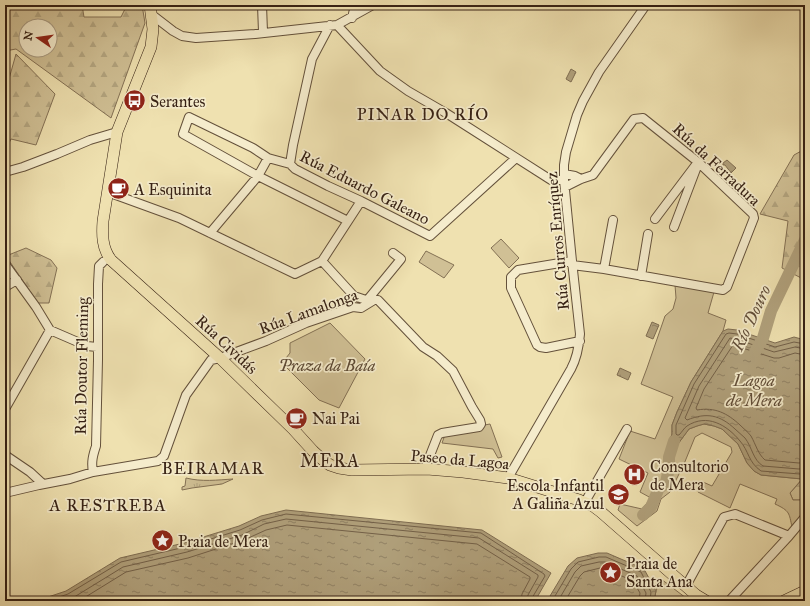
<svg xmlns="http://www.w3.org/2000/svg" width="810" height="606" font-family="'IM FELL Great Primer',serif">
<defs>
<pattern id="grass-tufts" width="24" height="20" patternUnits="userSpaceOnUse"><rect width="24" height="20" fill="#d0c095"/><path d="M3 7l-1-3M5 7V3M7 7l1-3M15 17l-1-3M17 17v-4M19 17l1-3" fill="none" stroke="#b3a580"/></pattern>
<pattern id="forest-firs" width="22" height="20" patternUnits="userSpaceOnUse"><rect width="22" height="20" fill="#d0c095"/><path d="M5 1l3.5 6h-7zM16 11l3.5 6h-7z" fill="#b3a580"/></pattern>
<pattern id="water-ripples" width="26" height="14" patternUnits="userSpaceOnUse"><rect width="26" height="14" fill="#b0a07b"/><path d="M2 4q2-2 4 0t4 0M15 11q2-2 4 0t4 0" fill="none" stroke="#908264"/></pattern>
</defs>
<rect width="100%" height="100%" fill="#efe1b0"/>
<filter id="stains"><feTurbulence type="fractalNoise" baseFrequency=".005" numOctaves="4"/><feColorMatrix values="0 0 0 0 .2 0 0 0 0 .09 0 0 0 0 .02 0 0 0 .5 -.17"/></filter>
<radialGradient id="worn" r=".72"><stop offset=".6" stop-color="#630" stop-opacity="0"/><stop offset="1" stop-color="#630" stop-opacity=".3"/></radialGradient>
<path fill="url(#grass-tufts)" stroke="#837054" d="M186 478C202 482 217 480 233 479L222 484 192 488 182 490V487L185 486Z"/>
<path fill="url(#forest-firs)" stroke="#837054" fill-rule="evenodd" d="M5 5H82L84 17H121L127 5H142L145 23 111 118 16 49 5 51ZM26 26H50V50H26Z
M16 54 55 94 36 145 11 139 5 151V93Z
M805 149V280L782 268 788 221 760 214 794 155Z
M26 248 51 260 57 268 49 303H38L6 256Z
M805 476V500H793L790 493Z"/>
<path fill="#d0c095" stroke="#837054" d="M501 239 519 258 509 268 491 248Z
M426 251 454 265 444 278 419 262Z
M675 285 714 292 708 313 726 320 723 331 691 382 677 412 672 425V434L669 442 671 457 675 448 689 429 697 426 704 424 714 426 722 429 738 444 747 463 754 471 761 475 802 479 790 493 793 500H805V510L792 527C789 513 790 511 775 504L777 499 740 484 730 508 698 492 703 482 712 486 732 452 731 447 702 433 695 437 684 464 670 492 661 499 657 511 637 526 618 510 620 504 642 509 651 498 640 492 648 473 619 459 630 431 655 439 673 397 641 384 647 368 665 316 673 309 676 298Z
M330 323 365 359 339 408 319 400 282 363 290 353V343Z
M490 424 502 457 498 458 493 449 442 443 446 432Z
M661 579 690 601H654L656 591Z"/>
<path fill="url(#water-ripples)" stroke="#7f6d52" d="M571 69 576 72 571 82 566 79Z
M727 160 736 168 731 173 725 165H723V163Z
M652 322 659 325 653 339 646 336Z
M728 329 737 330 775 343 794 337 805 340V476L802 479 761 475 754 471 747 463 738 444 722 429 714 426 704 424 697 426 689 429 675 448 671 457H667V450L672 434V425L677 412 691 382 723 331Z
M620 368 631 373 628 380 617 375Z
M286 510 482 530 551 573 535 601H36L66 591 120 558 184 543 239 526 261 516Z
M598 553H607L644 569 656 591 654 601H547L568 566 577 558Z"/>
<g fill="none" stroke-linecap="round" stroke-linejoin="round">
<path stroke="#736048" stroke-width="1" d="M805 344 794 342 775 347 737 334 729 333 726 334 694 384 676 425V434L677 435H679C682 432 684 428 687 426 707 413 727 425 740 441 749 451 748 462 761 471L800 474 805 473
M805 349 795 347 774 352 736 339 730 338 699 386 685 418 687 420C707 412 720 415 735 429 738 432 742 435 745 438 752 447 753 460 763 466L799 469 805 468
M805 355 795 353 779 358H774L733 345 704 389 696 408 697 410C715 407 727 413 740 425 744 429 748 432 751 436 756 445 758 454 765 460L799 463 805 462
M47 601 68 594 121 562 185 547 240 530 262 520 286 514 481 533 544 574 545 576 532 598V601
M64 601 71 599 123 567 187 552 242 535 264 524 286 519 479 538 538 575V577L528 595 527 601
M79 601 126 572 188 558 244 540 266 530 287 525 477 544 530 577V579L522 594 521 601
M552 601 571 569 578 562 599 557H606L641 572 651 592 650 601
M558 601 575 572 581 566 599 562H605L637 576 646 593 645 601
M565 601 580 576 584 572 600 568H604L633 581 640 593 639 601"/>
<path stroke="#b0a07b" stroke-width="12" d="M755 352 763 338 771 311 805 240
M643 515 651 507 659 488 666 483 669 467V457L674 441"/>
<defs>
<path id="minor" d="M262 5 263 32
M151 14 173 31 182 36 196 38 255 34 337 25 380 71 408 91 446 113 551 180H564
M352 18 355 5
M337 25 373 5
M290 164 293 145 312 59 330 25
M5 172 23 167 57 154 90 140 117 132
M564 174 575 176 581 179
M565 187 581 179 593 175 634 119 643 118 698 162 753 214 754 218 727 287 723 290 604 269 572 265
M108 193 113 194 179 218 295 274 322 261 354 296 366 300 369 298 401 259 393 253
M655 219 698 162
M348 221 258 176 183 134 189 117 253 148 268 158 290 164 295 169 328 186 361 201 430 236 516 158
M674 227 696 169
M210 233 258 176 268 158
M322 261 361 201
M572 261 518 270 511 277V288L537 345 540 347 546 348 580 341
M5 264 36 307 50 330 87 346 97 347
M604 269 613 220
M641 276 648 234
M5 287 17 280
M5 409 50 330
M5 455 30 472 43 484
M93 472C91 462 93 455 96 446L98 360V284L99 266 103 262
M508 478 571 369C577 358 579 346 580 334L572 261 564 180V165L566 152 577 115 583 101 599 72 646 5
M5 493 39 485 70 479 93 472 158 461 164 456 186 395 211 360 220 358 266 341 306 323 353 307 361 308 374 300H378L423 347 437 356 453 371 472 407 480 420 481 424 479 427 442 433 438 435 427 463V469
M585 502 627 429
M686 586 724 517 735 514 789 536
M729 601 789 536 805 517"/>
<path id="major" d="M150 5 153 29 151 47 117 132 103 221C102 235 102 248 111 260L220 358 293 429 313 451 323 460 330 465 339 468 352 470 427 469 463 472 508 478 579 500 593 506 601 512 673 575 696 595 706 601
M784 601 805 591"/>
</defs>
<use href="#minor" stroke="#64513b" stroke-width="10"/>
<use href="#major" stroke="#362114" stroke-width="12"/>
<use href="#minor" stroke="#f5eccc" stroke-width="8"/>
<use href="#major" stroke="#efe1b0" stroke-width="11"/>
</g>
<defs>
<symbol id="bus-disc" viewBox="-11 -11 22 22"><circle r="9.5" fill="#8f2418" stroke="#f5eccc"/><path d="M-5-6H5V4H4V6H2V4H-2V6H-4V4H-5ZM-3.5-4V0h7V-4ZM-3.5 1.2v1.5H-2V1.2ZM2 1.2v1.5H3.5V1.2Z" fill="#fff"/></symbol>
<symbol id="cafe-disc" viewBox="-11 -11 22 22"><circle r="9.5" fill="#8f2418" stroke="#f5eccc"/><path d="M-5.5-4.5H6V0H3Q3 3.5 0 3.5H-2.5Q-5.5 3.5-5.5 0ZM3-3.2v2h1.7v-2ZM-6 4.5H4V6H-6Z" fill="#fff"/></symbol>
<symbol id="hospital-disc" viewBox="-11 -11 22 22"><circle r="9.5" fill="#8f2418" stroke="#f5eccc"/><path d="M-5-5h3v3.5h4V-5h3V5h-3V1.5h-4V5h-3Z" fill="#fff"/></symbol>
<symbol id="school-disc" viewBox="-11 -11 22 22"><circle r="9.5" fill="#8f2418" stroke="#f5eccc"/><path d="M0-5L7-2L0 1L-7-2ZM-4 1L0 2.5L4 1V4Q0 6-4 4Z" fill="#fff"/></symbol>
<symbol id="sight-disc" viewBox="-11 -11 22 22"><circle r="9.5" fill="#8f2418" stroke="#f5eccc"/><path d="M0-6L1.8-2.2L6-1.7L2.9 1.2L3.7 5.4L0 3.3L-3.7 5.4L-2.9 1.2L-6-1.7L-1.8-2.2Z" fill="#fff"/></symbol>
</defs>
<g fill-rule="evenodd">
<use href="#bus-disc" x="122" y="88" width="25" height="25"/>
<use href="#cafe-disc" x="106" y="176" width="25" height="25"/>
<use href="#cafe-disc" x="284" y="406" width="25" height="25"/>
<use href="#hospital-disc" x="622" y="462" width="25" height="25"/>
<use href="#school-disc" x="606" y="482" width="25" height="25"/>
<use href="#sight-disc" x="150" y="528" width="25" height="25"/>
<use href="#sight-disc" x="598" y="560" width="25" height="25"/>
</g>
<g text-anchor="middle" stroke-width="3.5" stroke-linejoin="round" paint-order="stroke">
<g font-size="16" fill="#362114" stroke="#f5eccc" text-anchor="start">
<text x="150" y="107">Serantes</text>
<text x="134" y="195">A Esquinita</text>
<text x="312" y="424">Nai Pai</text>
<text x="650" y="472">Consultorio<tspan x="650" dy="18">de Mera</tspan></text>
<text x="604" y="491" text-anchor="end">Escola Infantil<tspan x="604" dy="18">A Galiña Azul</tspan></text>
<text x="178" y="547">Praia de Mera</text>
<text x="626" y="569">Praia de<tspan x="626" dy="18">Santa Ana</tspan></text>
</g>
<g font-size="16" fill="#362114" stroke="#f5eccc">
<text transform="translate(717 164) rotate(43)" y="6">Rúa da Ferradura</text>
<text transform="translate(365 187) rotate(27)" y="6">Rúa Eduardo Galeano</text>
<text transform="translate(557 241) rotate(-95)" y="6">Rúa Curros Enríquez</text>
<text transform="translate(308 311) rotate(-20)" y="6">Rúa Lamalonga</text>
<text transform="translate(227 344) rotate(43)" y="6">Rúa Cividás</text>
<text transform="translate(81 366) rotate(-89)" y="6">Rúa Doutor Fleming</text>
<text transform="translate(460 459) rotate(5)" y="6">Paseo da Lagoa</text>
</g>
<g font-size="16" font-style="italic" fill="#5c4934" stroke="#f5eccc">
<text x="327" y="371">Praza da Baía</text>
</g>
<g font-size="17" letter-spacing="1" fill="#362114" stroke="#f5eccc">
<text x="423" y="120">PINAR DO RÍO</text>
<text x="213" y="474">BEIRAMAR</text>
<text x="108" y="511">A RESTREBA</text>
</g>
<g font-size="17" font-style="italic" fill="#614d38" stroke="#f5eccc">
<text transform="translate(751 318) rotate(-65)" y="6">Río Douro</text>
<text x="754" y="386">Lagoa<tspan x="754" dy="20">de Mera</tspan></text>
</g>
<g font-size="18" letter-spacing="1" fill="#362114" stroke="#f5eccc">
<text x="330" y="467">MERA</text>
</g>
</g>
<rect width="810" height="606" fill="none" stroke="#efe1b0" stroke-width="20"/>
<rect x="6" y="6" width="798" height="594" fill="none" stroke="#362114" stroke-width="2"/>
<rect x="10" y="10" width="790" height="586" fill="none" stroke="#362114"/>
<g transform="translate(38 38) rotate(283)"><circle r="19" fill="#f5eccc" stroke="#a99b82"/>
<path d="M0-3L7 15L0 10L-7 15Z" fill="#8f2418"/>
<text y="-6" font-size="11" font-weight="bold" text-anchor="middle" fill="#362114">N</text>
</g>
<rect width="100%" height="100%" filter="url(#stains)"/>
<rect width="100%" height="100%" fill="url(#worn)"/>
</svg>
